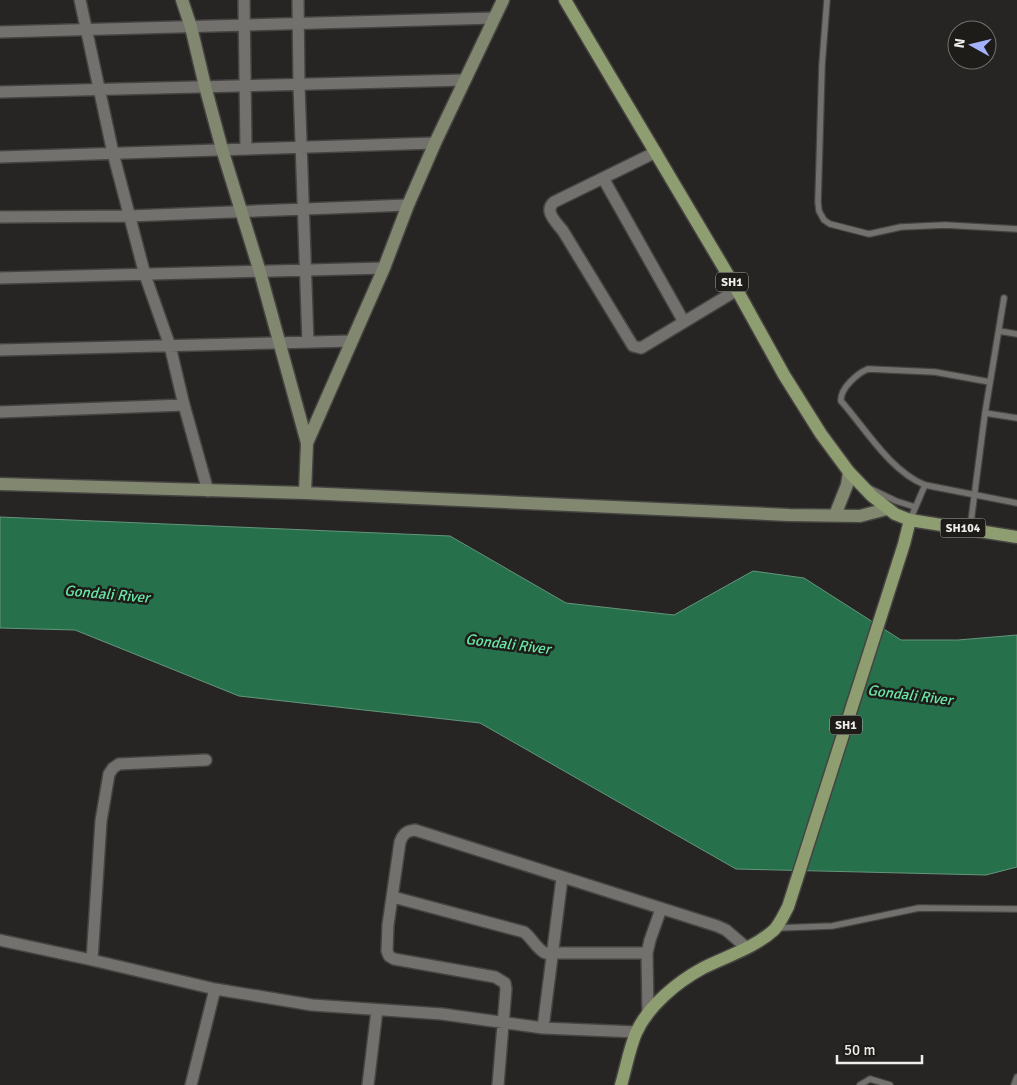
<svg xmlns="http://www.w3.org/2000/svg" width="1017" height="1085" font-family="Signika,sans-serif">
<rect width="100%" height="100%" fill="#262523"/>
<path fill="#27704c" stroke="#63967c" d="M0 517 450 536 566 603 674 615 753 571 804 578 901 640H958L1017 635V867L986 875 736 869 480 723 239 696 75 630 0 628Z"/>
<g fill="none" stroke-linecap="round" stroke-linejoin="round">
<defs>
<path id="lane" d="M827 0 822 65 818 202 819 211 824 220 830 224 869 234 901 227 945 225 1017 229
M999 331 1017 334
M990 382 935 372 868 369C858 373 840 388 841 401 865 428 890 471 925 485L1017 503
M985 413 1017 418
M869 488 896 501 915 507
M910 520 925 485
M970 529 985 413 1004 298
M777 928 832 926 919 908 1017 909
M860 1085 870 1079 890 1085
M1014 1085 1017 1077"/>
<path id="street" d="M80 0 113 153 145 275 170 346 184 405 208 491
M244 0 246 149
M298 0 299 85 308 342
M0 32 494 18
M0 92 465 80
M656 152 554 202C543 211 557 223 563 231L633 346 641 348 737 290
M0 157 435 143
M603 178 684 322
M0 217 130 216 408 205
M0 278 384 268
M0 350 352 341
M0 412 184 405
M393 897 524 932C532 938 536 948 545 953H647
M0 940 92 960 215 989 312 1005 442 1014 543 1028 636 1032
M92 960 101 821 109 774 113 768 119 764 206 760
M648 1014 647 953 650 940 661 909
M543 1028 562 878
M191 1085 215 989
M368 1085 377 1010
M498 1085 506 989 505 983 495 977 394 959 389 956 387 951 388 925 400 842C403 834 406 831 415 830L717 926 726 930 747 948"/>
<path id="secondary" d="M182 0 191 27 205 86 222 149 260 272 307 443
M0 484 305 493 789 515 860 516 887 509
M305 493 307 443 384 268 408 205 435 143 503 0
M835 515 847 485 849 472"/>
<path id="primary" d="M565 0 737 290 784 375 821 434 849 472 872 496 895 514 910 520 904 544 788 907C784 914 780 924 774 930 754 948 727 956 703 968 677 982 648 1006 636 1033 629 1050 626 1068 621 1085
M910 520 1017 537"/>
</defs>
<use href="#lane" stroke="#454442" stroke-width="8"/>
<use href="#street" stroke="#454442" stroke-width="14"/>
<use href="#secondary" stroke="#454442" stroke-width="15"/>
<use href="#primary" stroke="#454442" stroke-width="15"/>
<use href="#lane" stroke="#72716e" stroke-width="5.5"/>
<use href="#street" stroke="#72716e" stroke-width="11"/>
<use href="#secondary" stroke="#81886f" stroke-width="12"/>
<use href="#primary" stroke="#8f9e70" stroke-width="12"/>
</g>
<g text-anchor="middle" stroke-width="5" stroke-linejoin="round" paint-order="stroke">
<g fill="#1d1c19" stroke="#afaeac" stroke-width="1">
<rect x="716" y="272.5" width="32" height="19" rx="4"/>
<rect x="940.5" y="518.5" width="45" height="19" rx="4"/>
<rect x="830" y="715.5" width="32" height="19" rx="4"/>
</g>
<g font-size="12" font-weight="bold" fill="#eeedeb">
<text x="732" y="286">SH1</text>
<text x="963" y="532">SH104</text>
<text x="846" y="729">SH1</text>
</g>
<g font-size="15" font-style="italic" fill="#69e7a6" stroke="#1d1c19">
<text transform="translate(107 594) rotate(5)" y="5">Gondali River</text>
<text transform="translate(508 644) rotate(7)" y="5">Gondali River</text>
<text transform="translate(910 695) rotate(7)" y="5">Gondali River</text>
</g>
</g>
<g transform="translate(972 45) rotate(278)"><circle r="24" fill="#1d1c19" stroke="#71706d"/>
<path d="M0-4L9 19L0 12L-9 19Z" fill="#a4b2fc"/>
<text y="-8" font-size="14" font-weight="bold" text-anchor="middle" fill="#eeedeb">N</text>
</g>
<path d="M837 1055v8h85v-8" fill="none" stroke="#eeedeb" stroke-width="2.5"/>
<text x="844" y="1055" font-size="15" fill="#eeedeb" stroke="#1d1c19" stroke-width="4" paint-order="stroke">50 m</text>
</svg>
